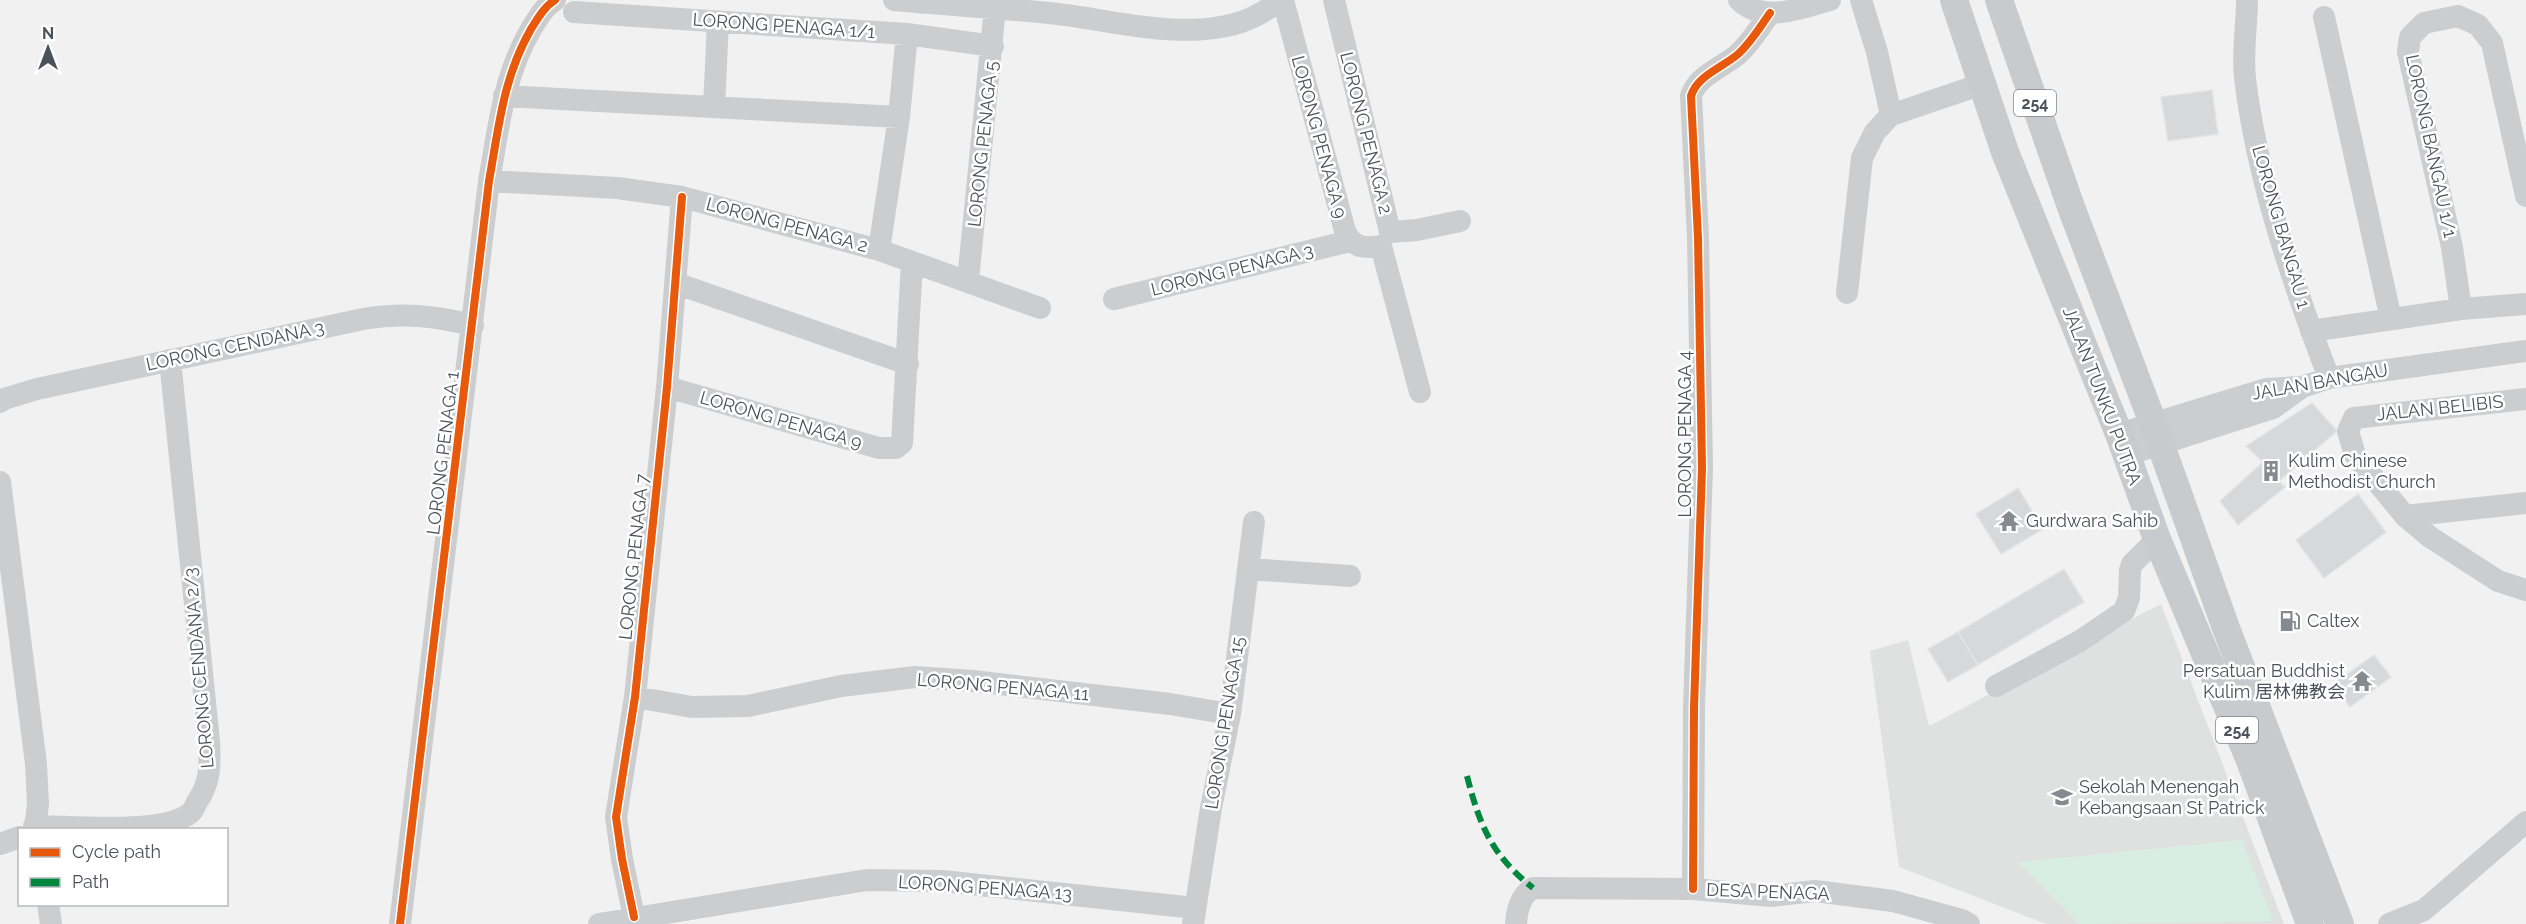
<svg xmlns="http://www.w3.org/2000/svg" width="2526" height="924" font-family="Raleway,'Noto Sans SC',sans-serif">
<rect width="100%" height="100%" fill="#f1f1f1"/>
<path fill="#dfe0e0" d="M2161 604 2284 924H2046L1899 867 1870 651 1908 640 1929 726Z"/>
<path fill="#d8eee2" d="M2242 840 2273 921 2079 924 2018 862Z"/>
<path fill="#d7d8da" stroke="#e3e3e4" stroke-width="1.5" d="M2212 90 2218 134 2168 141 2161 97Z
M2312 403 2337 431 2279 481 2285 487 2238 525 2220 501 2263 462 2246 446Z
M2018 488 2043 529 2001 554 1976 514Z
M2358 494 2386 532 2324 578 2296 540Z
M2064 569 2084 602 1978 665 1958 632Z
M1958 632 1978 665 1948 682 1928 649Z
M2374 655 2391 677 2350 707 2333 684Z"/>
<g fill="none" stroke-linecap="round" stroke-linejoin="round">
<path stroke="#cbcdcf" stroke-width="22" d="M894 0C948 5 1004 8 1058 14 1126 22 1222 52 1279 0
M1283 0 1345 231C1352 247 1363 249 1381 246
M1334 0 1390 232
M1739 0C1764 24 1801 8 1830 0
M1861 0 1877 52 1891 115
M2247 0C2247 25 2242 53 2245 78 2257 179 2293 284 2329 378
M574 12 907 34 993 46
M2324 17 2391 319
M504 96 899 117
M714 107 718 22
M489 181 617 188 682 197 879 250 1040 308
M1390 232 1417 230 1460 221
M1381 246 1420 392
M879 250 899 117 907 34
M968 280 995 8
M675 283 908 364
M1847 293 1862 158 1875 132 1891 115 1982 84
M1114 299 1350 241
M2461 309 2452 247 2408 52 2410 37 2424 23 2458 16 2478 25 2492 43 2526 196
M2311 331 2461 309 2526 304
M667 387 879 448H896L902 443 912 262
M2526 399 2354 418 2348 431 2355 455 2405 516 2430 537 2498 581 2526 590
M0 402 4 399 37 389 363 319C404 312 433 316 473 325
M2119 434 2266 389 2302 387 2329 378 2526 351
M2126 455 2273 408 2302 387
M0 482 36 764 38 804 35 830
M2405 516 2526 503
M1248 569 1350 576
M1996 686 2080 641 2124 611 2129 598 2130 570 2132 564 2157 539
M635 697 692 707 748 706 841 686 915 677 973 681 1170 704 1230 714
M34 826C70 826 161 835 189 814 193 812 195 806 197 802 211 782 210 764 209 741L170 360
M0 844 20 837
M1693 889 1694 708 1702 468 1698 238 1691 96C1697 76 1721 68 1737 55 1750 44 1760 27 1770 13
M48 904 51 924
M634 917 622 859 616 817 635 697 667 387 682 197
M400 924 489 181C499 126 503 78 531 29 538 18 544 7 555 0
M599 924 867 880 942 881 1195 908
M1193 924 1211 808 1230 714 1254 522
M1516 924C1517 910 1520 896 1533 888L1693 889 1771 896 1815 891 1893 901 1962 920 1969 924
M2389 924 2424 910 2526 822"/>
<path stroke="#c8cbcd" stroke-width="28" d="M1954 0 2005 152 2119 434 2157 539 2249 758 2310 924
M1999 0 2071 207 2153 423 2226 628 2340 924"/>
<path stroke="#00873e" stroke-width="6" stroke-dasharray="12 6" stroke-linecap="butt" d="M1467 776C1480 827 1492 855 1533 888"/>
<defs>
<path id="cycleway" d="M1693 889 1694 708 1702 468 1698 238 1691 96C1697 76 1721 68 1737 55 1750 44 1760 27 1770 13
M634 917 622 859 616 817 635 697 667 387 682 197
M400 924 489 181C499 126 503 78 531 29 538 18 544 7 555 0"/>
</defs>
<use href="#cycleway" stroke="#fff" stroke-width="11"/>
<use href="#cycleway" stroke="#e8590c" stroke-width="8"/>
</g>
<defs>
<symbol id="building-bare" viewBox="-9 -9 18 18"><path d="M-4-6H4V6H1V3H-1V6H-4ZM-2.5-4.3h1.7v1.8h-1.7ZM.8-4.3h1.7v1.8H.8ZM-2.5-1h1.7V.8h-1.7ZM.8-1h1.7V.8H.8Z" fill="#848a90" stroke="#fff" stroke-width="2.5" paint-order="stroke"/></symbol>
<symbol id="temple-bare" viewBox="-9 -9 18 18"><path d="M0-6L5-2H3V0L6.5 2.5H4V6H1.5V3h-3V6H-4V2.5H-6.5L-3 0V-2H-5Z" fill="#848a90" stroke="#fff" stroke-width="2.5" paint-order="stroke"/></symbol>
<symbol id="fuel-bare" viewBox="-9 -9 18 18"><path d="M-5.5-6h7V0h2V4h1.3V-2.5L3-4.5l.8-.8L6-3V5H2.5V1h-1V6h-7ZM-4.2-4.7v3.2H.2V-4.7Z" fill="#848a90" stroke="#fff" stroke-width="2.5" paint-order="stroke"/></symbol>
<symbol id="school-bare" viewBox="-9 -9 18 18"><path d="M0-5L7-2L0 1L-7-2ZM-4 1L0 2.5L4 1V4Q0 6-4 4Z" fill="#848a90" stroke="#fff" stroke-width="2.5" paint-order="stroke"/></symbol>
</defs>
<g fill-rule="evenodd">
<use href="#building-bare" x="2256" y="456" width="30" height="30"/>
<use href="#temple-bare" x="1994" y="506" width="30" height="30"/>
<use href="#fuel-bare" x="2275" y="606" width="30" height="30"/>
<use href="#temple-bare" x="2347" y="666" width="30" height="30"/>
<use href="#school-bare" x="2047" y="782" width="30" height="30"/>
</g>
<g text-anchor="middle" stroke-width="5" stroke-linejoin="round" paint-order="stroke">
<g fill="#fff" stroke="#80868d" stroke-width="1.5">
<rect x="2014" y="90" width="42" height="26" rx="4.5"/>
<rect x="2216" y="717" width="42" height="26" rx="4.5"/>
</g>
<g font-size="16" font-weight="bold" fill="#4a525c">
<text x="2035" y="109">254</text>
<text x="2237" y="736">254</text>
</g>
<g font-size="18" fill="#4a525c" stroke="#fff">
<text transform="translate(784 26) rotate(4)" y="6">LORONG PENAGA 1/1</text>
<text transform="translate(1366 133) rotate(76)" y="6">LORONG PENAGA 2</text>
<text transform="translate(1319 137) rotate(75)" y="6">LORONG PENAGA 9</text>
<text transform="translate(983 144) rotate(-84)" y="6">LORONG PENAGA 5</text>
<text transform="translate(2431 146) rotate(78)" y="6">LORONG BANGAU 1/1</text>
<text transform="translate(787 225) rotate(15)" y="6">LORONG PENAGA 2</text>
<text transform="translate(2281 227) rotate(74)" y="6">LORONG BANGAU 1</text>
<text transform="translate(1232 270) rotate(-14)" y="6">LORONG PENAGA 3</text>
<text transform="translate(235 346) rotate(-12)" y="6">LORONG CENDANA 3</text>
<text transform="translate(2320 382) rotate(-10)" y="6">JALAN BANGAU</text>
<text transform="translate(2102 396) rotate(69)" y="6">JALAN TUNKU PUTRA</text>
<text transform="translate(2440 408) rotate(-6)" y="6">JALAN BELIBIS</text>
<text transform="translate(781 420) rotate(16)" y="6">LORONG PENAGA 9</text>
<text transform="translate(1685 434) rotate(-90)" y="6">LORONG PENAGA 4</text>
<text transform="translate(443 453) rotate(-83)" y="6">LORONG PENAGA 1</text>
<text transform="translate(634 557) rotate(-84)" y="6">LORONG PENAGA 7</text>
<text transform="translate(199 668) rotate(-95)" y="6">LORONG CENDANA 2/3</text>
<text transform="translate(1003 687) rotate(5)" y="6">LORONG PENAGA 11</text>
<text transform="translate(1225 723) rotate(-81)" y="6">LORONG PENAGA 15</text>
<text transform="translate(985 888) rotate(4)" y="6">LORONG PENAGA 13</text>
<text transform="translate(1768 892) rotate(2)" y="6">DESA PENAGA</text>
</g>
<g font-size="18" fill="#4a525c" stroke="#fff" text-anchor="start">
<text x="2288" y="467">Kulim Chinese<tspan x="2288" dy="21">Methodist Church</tspan></text>
<text x="2026" y="527">Gurdwara Sahib</text>
<text x="2307" y="627">Caltex</text>
<text x="2345" y="677" text-anchor="end">Persatuan Buddhist<tspan x="2345" dy="21">Kulim 居林佛教会</tspan></text>
<text x="2079" y="793">Sekolah Menengah<tspan x="2079" dy="21">Kebangsaan St Patrick</tspan></text>
</g>
</g>
<rect x="18" y="828" width="210" height="78" fill="#ffffff" stroke="#b7babe" stroke-width="1.5"/>
<rect x="30" y="848" width="30" height="9" fill="#e8590c" stroke="#b7babe" stroke-width="1.5"/>
<text x="72" y="858" font-size="18" fill="#4a525c">Cycle path</text>
<rect x="30" y="878" width="30" height="9" fill="#00873e" stroke="#b7babe" stroke-width="1.5"/>
<text x="72" y="888" font-size="18" fill="#4a525c">Path</text>
<g transform="translate(48 48)" stroke="#ffffff" stroke-width="4.5" paint-order="stroke">
<path d="M0-4.5L10 22L0 15L-10 22Z" fill="#4a525c"/>
<text y="-9" font-size="16" font-weight="bold" text-anchor="middle" fill="#4a525c">N</text>
</g>
</svg>
